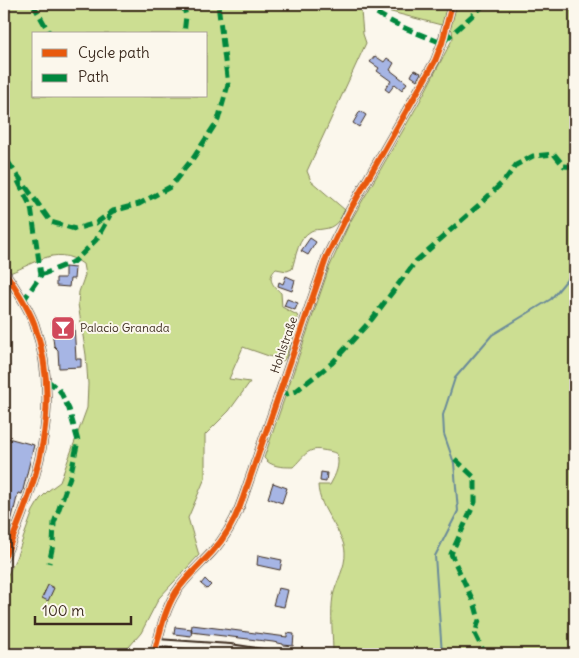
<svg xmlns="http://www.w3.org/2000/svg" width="579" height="658" font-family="Delius,sans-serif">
<rect width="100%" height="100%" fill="#fbf7ec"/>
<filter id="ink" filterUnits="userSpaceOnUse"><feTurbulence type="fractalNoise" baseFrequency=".02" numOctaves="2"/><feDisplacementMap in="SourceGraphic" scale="10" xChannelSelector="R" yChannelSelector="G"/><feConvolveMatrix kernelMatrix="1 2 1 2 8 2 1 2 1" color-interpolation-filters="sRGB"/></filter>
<g filter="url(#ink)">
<path fill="#ccde92" stroke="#848458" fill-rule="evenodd" d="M4 4H575V435L571 461 575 467V654H333C333 637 330 614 333 596 336 582 346 567 345 552 344 531 319 511 318 485H330C336 474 340 466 337 454 332 451 327 451 322 450 307 447 303 458 293 467 282 467 271 467 264 458L329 268 349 224 420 101 453 38 452 30 449 27 372 7 363 8 361 11 363 34 366 43 307 171 311 181 345 210C340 220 335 228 323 229 319 230 314 229 311 231 298 238 296 256 292 269L287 271 276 269C266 278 273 286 281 293L282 307 297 315 298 318 286 357 283 361 243 347 229 379 250 382 229 411 205 435V478L188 518 199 555 159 598 141 633 123 654H4V583L16 558 33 511 40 499 49 490 60 482 87 408 88 384 86 355 78 304 79 292 85 275 83 264C54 243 33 266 4 275ZM34 34H206V96H34Z"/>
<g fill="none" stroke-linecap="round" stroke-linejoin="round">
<path stroke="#6b8b9a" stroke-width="2" d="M442 654 435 556 458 511 454 463 444 434 443 415 455 378 492 335 551 299 575 270"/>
</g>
<path fill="#a6b5e4" stroke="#3b2a1e" d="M375 56 384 62 387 58 394 63 390 70 407 83 402 90 395 84 389 92 385 89 391 81 377 71 379 68 370 62Z
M414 70 421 73 417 80 411 76Z
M360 111 366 115 359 127 353 123Z
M310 238 316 242 308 255 301 251Z
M65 267 75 268 74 279H70L69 287 56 286V278H65Z
M286 276 295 280 292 291 278 286 279 282 283 284Z
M287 299 298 303 295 310 284 306Z
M60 318H71V324H74L76 359H81V367L59 368 58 350 54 346 53 338 52 321 61 320Z
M4 437 34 445 22 494 18 493 12 518 4 537Z
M321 472 327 473 326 482 320 481Z
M273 483 287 488 282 503 268 498Z
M258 555 282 560 280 570 257 565Z
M205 579 211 585 207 589 201 584Z
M48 585 54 588 48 601 42 598Z
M278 588 288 590 284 607 273 605Z
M192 625 287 637V633L294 634 293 646 283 645V644L273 642 191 632Z
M175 627 192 629 191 636 174 634Z"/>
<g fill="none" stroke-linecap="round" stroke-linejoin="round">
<defs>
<path id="street" d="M4 271C15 287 27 305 34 323 63 406 38 482 4 558
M157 643 230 648 269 654
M154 654C160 633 164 611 176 592 186 577 200 565 212 552 227 536 236 518 243 498L327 256 350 210 435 61 442 43 452 4"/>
</defs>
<use href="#street" stroke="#3b2a1e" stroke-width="10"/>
<use href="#street" stroke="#fbf7ec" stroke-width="6"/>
<path stroke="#00873e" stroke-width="5" stroke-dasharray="10 5" stroke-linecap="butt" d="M33 4 50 34
M183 4 186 16 184 34
M365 4C387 23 415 32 442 43L485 4
M4 153 11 167
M8 162 51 222 75 229 96 223 113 211 139 204 170 187 194 157 218 120 228 85 218 4
M18 181 31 207 41 275 23 301
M41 275 75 261 96 240 110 215
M47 380 60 391 69 409 78 441 70 477 54 523 53 545 49 563
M279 392 287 394 296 391 332 363 372 319 416 261 481 203 504 181 516 165 533 156 554 154 564 166 575 167
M455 459 475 478V502L451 554 475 605 479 620 475 634 485 654"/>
<defs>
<path id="cycleway" d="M4 271C15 287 27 305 34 323 63 406 38 482 4 558
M154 654C160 633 164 611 176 592 186 577 200 565 212 552 227 536 236 518 243 498L327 256 350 210 435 61 442 43 452 4"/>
</defs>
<use href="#cycleway" stroke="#fbf7ec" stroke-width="9"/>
<use href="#cycleway" stroke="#e8590c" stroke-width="6"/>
</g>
</g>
<defs>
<symbol id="bar-square" viewBox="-11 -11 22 22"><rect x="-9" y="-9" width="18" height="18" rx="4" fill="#d1495b" stroke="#fbf7ec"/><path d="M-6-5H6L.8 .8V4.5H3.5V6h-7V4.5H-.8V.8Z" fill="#fff"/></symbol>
</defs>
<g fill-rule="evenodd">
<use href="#bar-square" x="49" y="314" width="28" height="28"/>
</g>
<g text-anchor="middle" stroke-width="4" stroke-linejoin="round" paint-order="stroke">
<g font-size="12" fill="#3b2a1e" stroke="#fbf7ec" text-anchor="start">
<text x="80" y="332">Palacio Granada</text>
</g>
<g font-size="12" fill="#3b2a1e" stroke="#fbf7ec">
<text transform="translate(284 345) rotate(-71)" y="4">Hohlstraße</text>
</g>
</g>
<rect width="579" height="658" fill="none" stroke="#fbf7ec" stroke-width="20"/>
<rect x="10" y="10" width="559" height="638" fill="none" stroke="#3b2a1e" stroke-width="2" filter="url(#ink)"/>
<rect x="32" y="32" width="175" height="65" fill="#fbf7ec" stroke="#aea59a"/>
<rect x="42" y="49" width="25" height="8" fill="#e8590c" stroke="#aea59a"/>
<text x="78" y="58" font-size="15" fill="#3b2a1e">Cycle path</text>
<rect x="42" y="74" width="25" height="8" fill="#00873e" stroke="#aea59a"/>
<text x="78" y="82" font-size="15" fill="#3b2a1e">Path</text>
<path d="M35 616v8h96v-8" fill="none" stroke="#3b2a1e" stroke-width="2.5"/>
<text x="42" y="616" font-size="15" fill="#3b2a1e" stroke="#fbf7ec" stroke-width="4" paint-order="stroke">100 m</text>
</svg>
